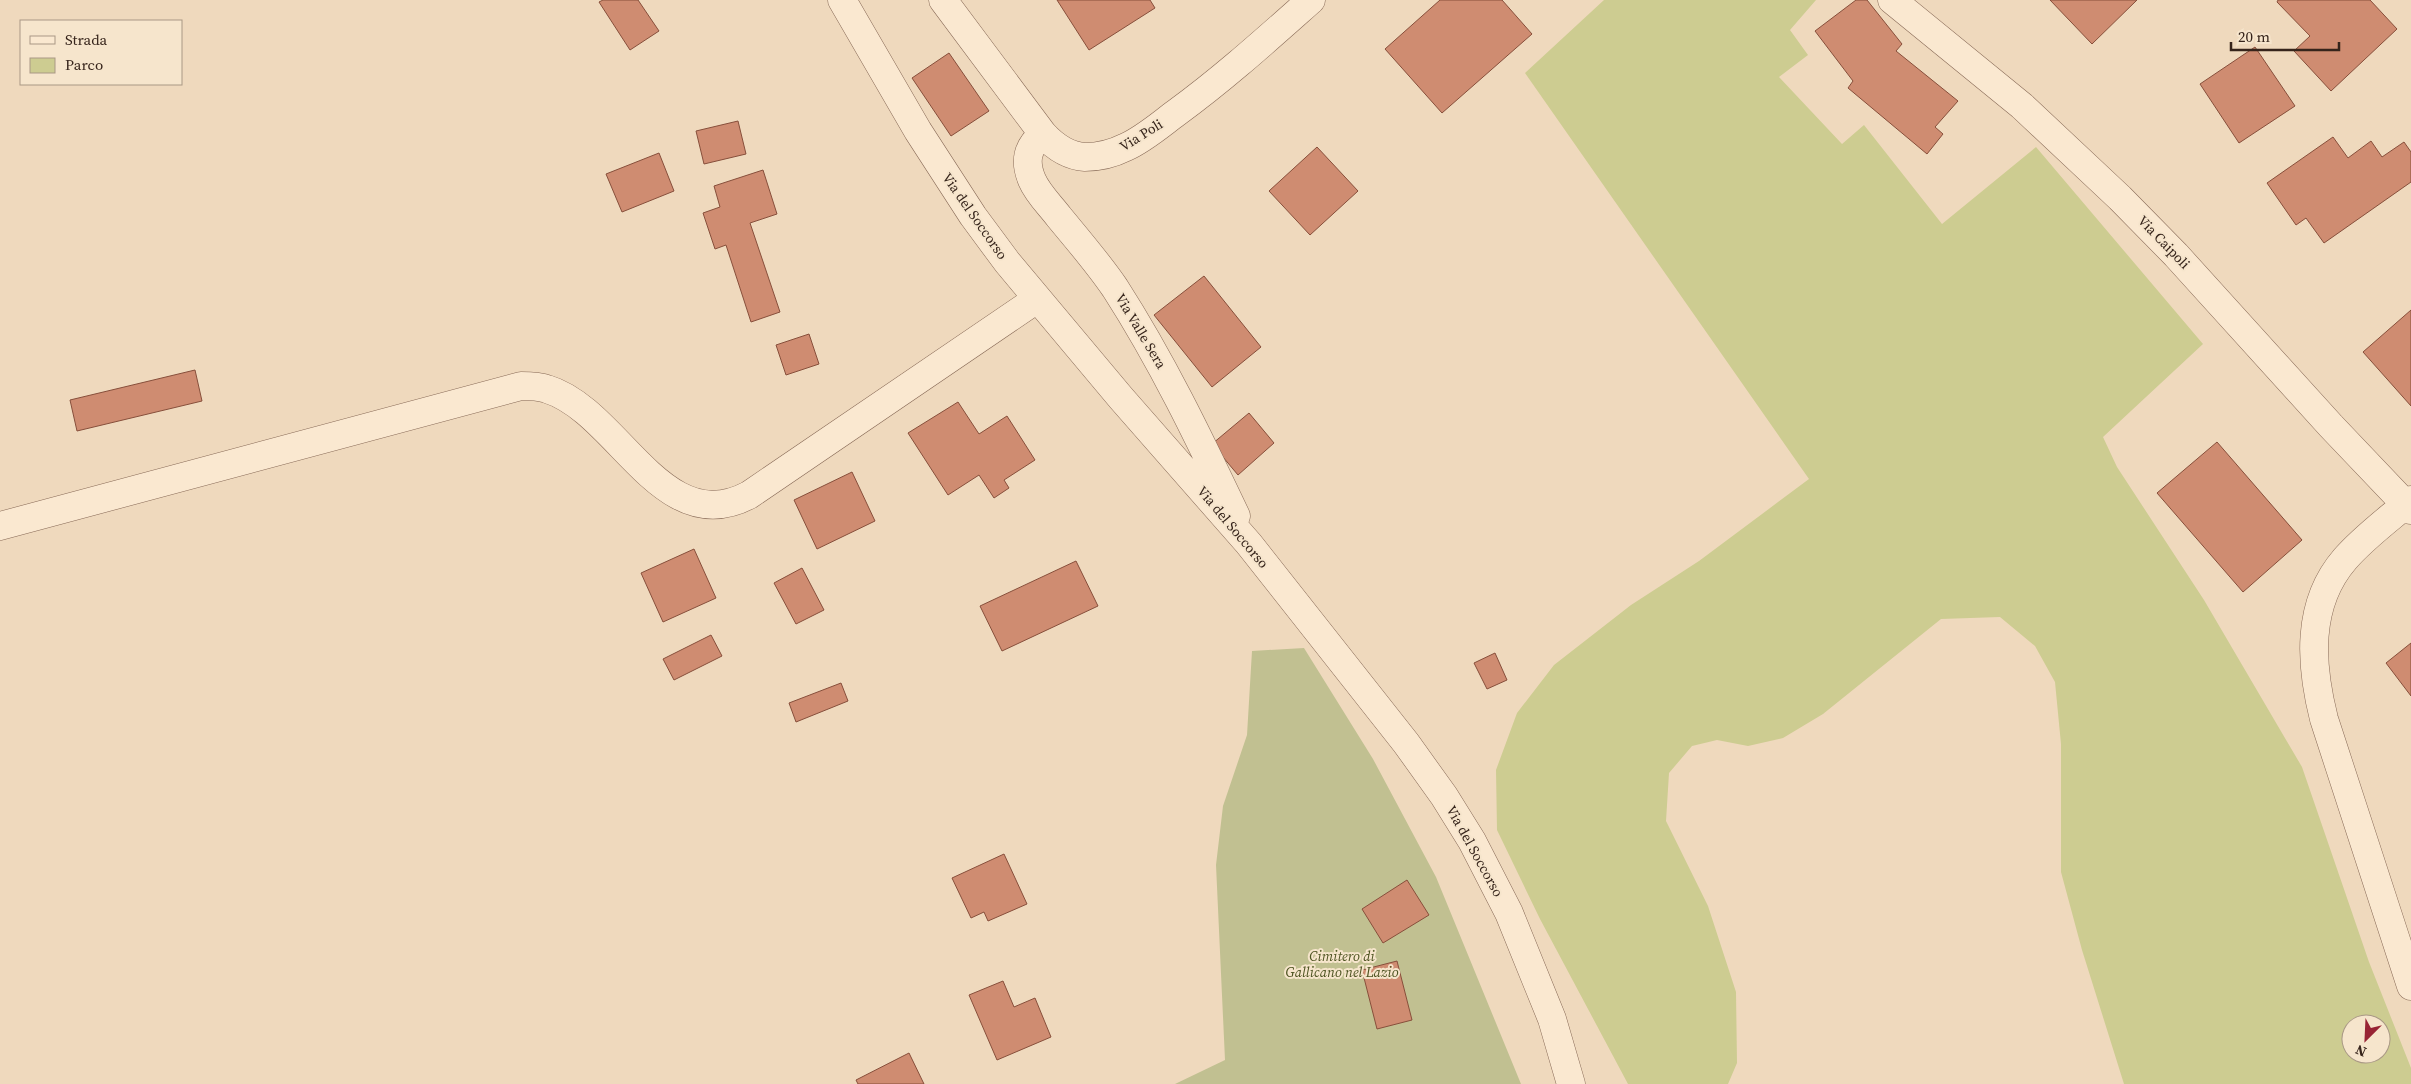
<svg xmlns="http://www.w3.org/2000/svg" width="2411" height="1084" font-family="'Source Serif 4',serif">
<rect width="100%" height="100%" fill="#efd9bd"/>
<path fill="#cdcc91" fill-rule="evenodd" d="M1604 0H1816L1790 30 1808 55 1779 77 1842 144 1864 125 1942 224 2036 147 2203 344 2103 437 2117 467 2204 600 2302 767 2369 962 2411 1068V1084H2124L2082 950 2061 872V744L2055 682 2035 646 2000 617 1941 619 1823 714 1783 738 1748 746 1717 740 1692 746 1669 773 1666 821 1708 906 1736 992 1737 1063 1728 1084H1628L1540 919 1497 830 1496 770 1517 713 1554 665 1631 605 1699 561 1809 479 1525 73ZM2351 1024H2381V1054H2351Z"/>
<path fill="#c1c091" d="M1304 648 1373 759 1436 877 1521 1084H1175L1225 1060 1216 865 1223 806 1247 735 1252 651Z"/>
<path fill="#cf8c71" stroke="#874f3b" d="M603 0H638L659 31 630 50 599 2Z
M1057 0H1150L1155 8 1089 50Z
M1440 0H1502L1532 34 1442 113 1385 49Z
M1856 0H1867L1902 44 1896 51 1958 101 1935 127 1943 134 1927 154 1848 88 1853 81 1815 31Z
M2050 0H2137L2092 44Z
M2278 0H2370L2397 29 2331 91 2294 51 2310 36 2277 2Z
M2255 47 2295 106 2239 143 2200 84Z
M949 53 989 111 951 136 912 78Z
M738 121 746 154 704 164 696 131Z
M2333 137 2348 158 2371 141 2382 157 2404 142 2411 152V182L2324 243 2306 218 2296 225 2267 183Z
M1317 147 1358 191 1310 235 1269 191Z
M659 153 674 191 622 212 606 174Z
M763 170 777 214 750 223 780 312 751 322 726 245 715 249 703 213 720 207 714 186Z
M1204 276 1261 347 1212 387 1154 315Z
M2411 310V406L2363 352Z
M809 334 819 364 786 375 776 345Z
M195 370 202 401 77 431 70 400Z
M958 402 979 434 1007 416 1035 460 1004 480 1009 488 994 498 979 475 948 495 908 433Z
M1249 413 1274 443 1238 475 1212 444Z
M2217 442 2302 540 2243 592 2157 493Z
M852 472 875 521 817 549 794 500Z
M694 549 716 598 663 622 641 573Z
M1076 561 1098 606 1002 651 980 606Z
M802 568 824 610 796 624 774 583Z
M711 635 722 656 674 680 663 659Z
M2411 643V696L2386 663Z
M1495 653 1507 680 1487 689 1474 663Z
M841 683 848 701 796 722 789 703Z
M1004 854 1027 904 988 921 984 912 971 918 952 878Z
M1407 880 1429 915 1383 943 1362 909Z
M1397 961 1412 1020 1377 1029 1362 970Z
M1003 981 1014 1007 1035 998 1051 1037 997 1060 969 995Z
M909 1053 924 1084H858L856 1080Z"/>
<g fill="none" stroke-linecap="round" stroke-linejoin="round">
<defs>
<path id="minor" d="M842 0 918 131 973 216 1007 262 1121 398 1249 544 1406 743 1444 796 1472 841 1509 913 1552 1019 1571 1084
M943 0 1043 134C1054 146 1068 156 1085 157 1099 157 1114 153 1126 147 1144 139 1161 124 1176 113 1224 78 1267 39 1311 0
M1892 0 2022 106 2120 198 2176 255 2331 426 2411 510
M1043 134C1027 147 1024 161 1032 180 1038 194 1050 205 1059 217 1078 240 1098 263 1115 288 1162 361 1199 438 1236 516
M2411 500C2389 519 2364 537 2345 559 2306 604 2310 664 2324 719L2411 986
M0 526 521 386C529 386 539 386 547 389 619 411 662 541 749 495L1037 299"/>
</defs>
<use href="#minor" stroke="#876956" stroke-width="29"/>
<use href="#minor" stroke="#fae8d0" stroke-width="28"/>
</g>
<g text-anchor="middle" stroke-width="4" stroke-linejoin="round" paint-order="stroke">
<g font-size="14" fill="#36241b" stroke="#f6e5cc">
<text transform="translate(1141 135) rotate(-32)" y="5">Via Poli</text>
<text transform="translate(975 216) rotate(55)" y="5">Via del Soccorso</text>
<text transform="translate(2164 242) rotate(46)" y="5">Via Caipoli</text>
<text transform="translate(1141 331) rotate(59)" y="5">Via Valle Sera</text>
<text transform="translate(1233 527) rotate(50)" y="5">Via del Soccorso</text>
<text transform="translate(1475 851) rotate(61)" y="5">Via del Soccorso</text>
</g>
<g font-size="14" font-style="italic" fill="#4d5321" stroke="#f6e5cc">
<text x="1342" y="961">Cimitero di<tspan x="1342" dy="16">Gallicano nel Lazio</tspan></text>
</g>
</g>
<rect x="20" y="20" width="162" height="65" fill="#f6e5cc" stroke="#a99885"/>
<rect x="30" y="36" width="25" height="8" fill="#fae8d0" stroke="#a99885"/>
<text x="65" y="45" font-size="15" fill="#36241b">Strada</text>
<rect x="30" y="58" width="25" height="15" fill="#cdcc91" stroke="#a99885"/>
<text x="65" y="70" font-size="15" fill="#36241b">Parco</text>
<g transform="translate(2366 1039) rotate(204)"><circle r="24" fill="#f6e5cc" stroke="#a99885"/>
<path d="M0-4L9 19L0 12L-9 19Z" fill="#982434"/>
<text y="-8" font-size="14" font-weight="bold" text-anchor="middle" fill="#36241b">N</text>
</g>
<path d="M2231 42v8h108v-8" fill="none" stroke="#36241b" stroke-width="2.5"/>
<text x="2238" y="42" font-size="15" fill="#36241b" stroke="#f6e5cc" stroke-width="4" paint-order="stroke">20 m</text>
</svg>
